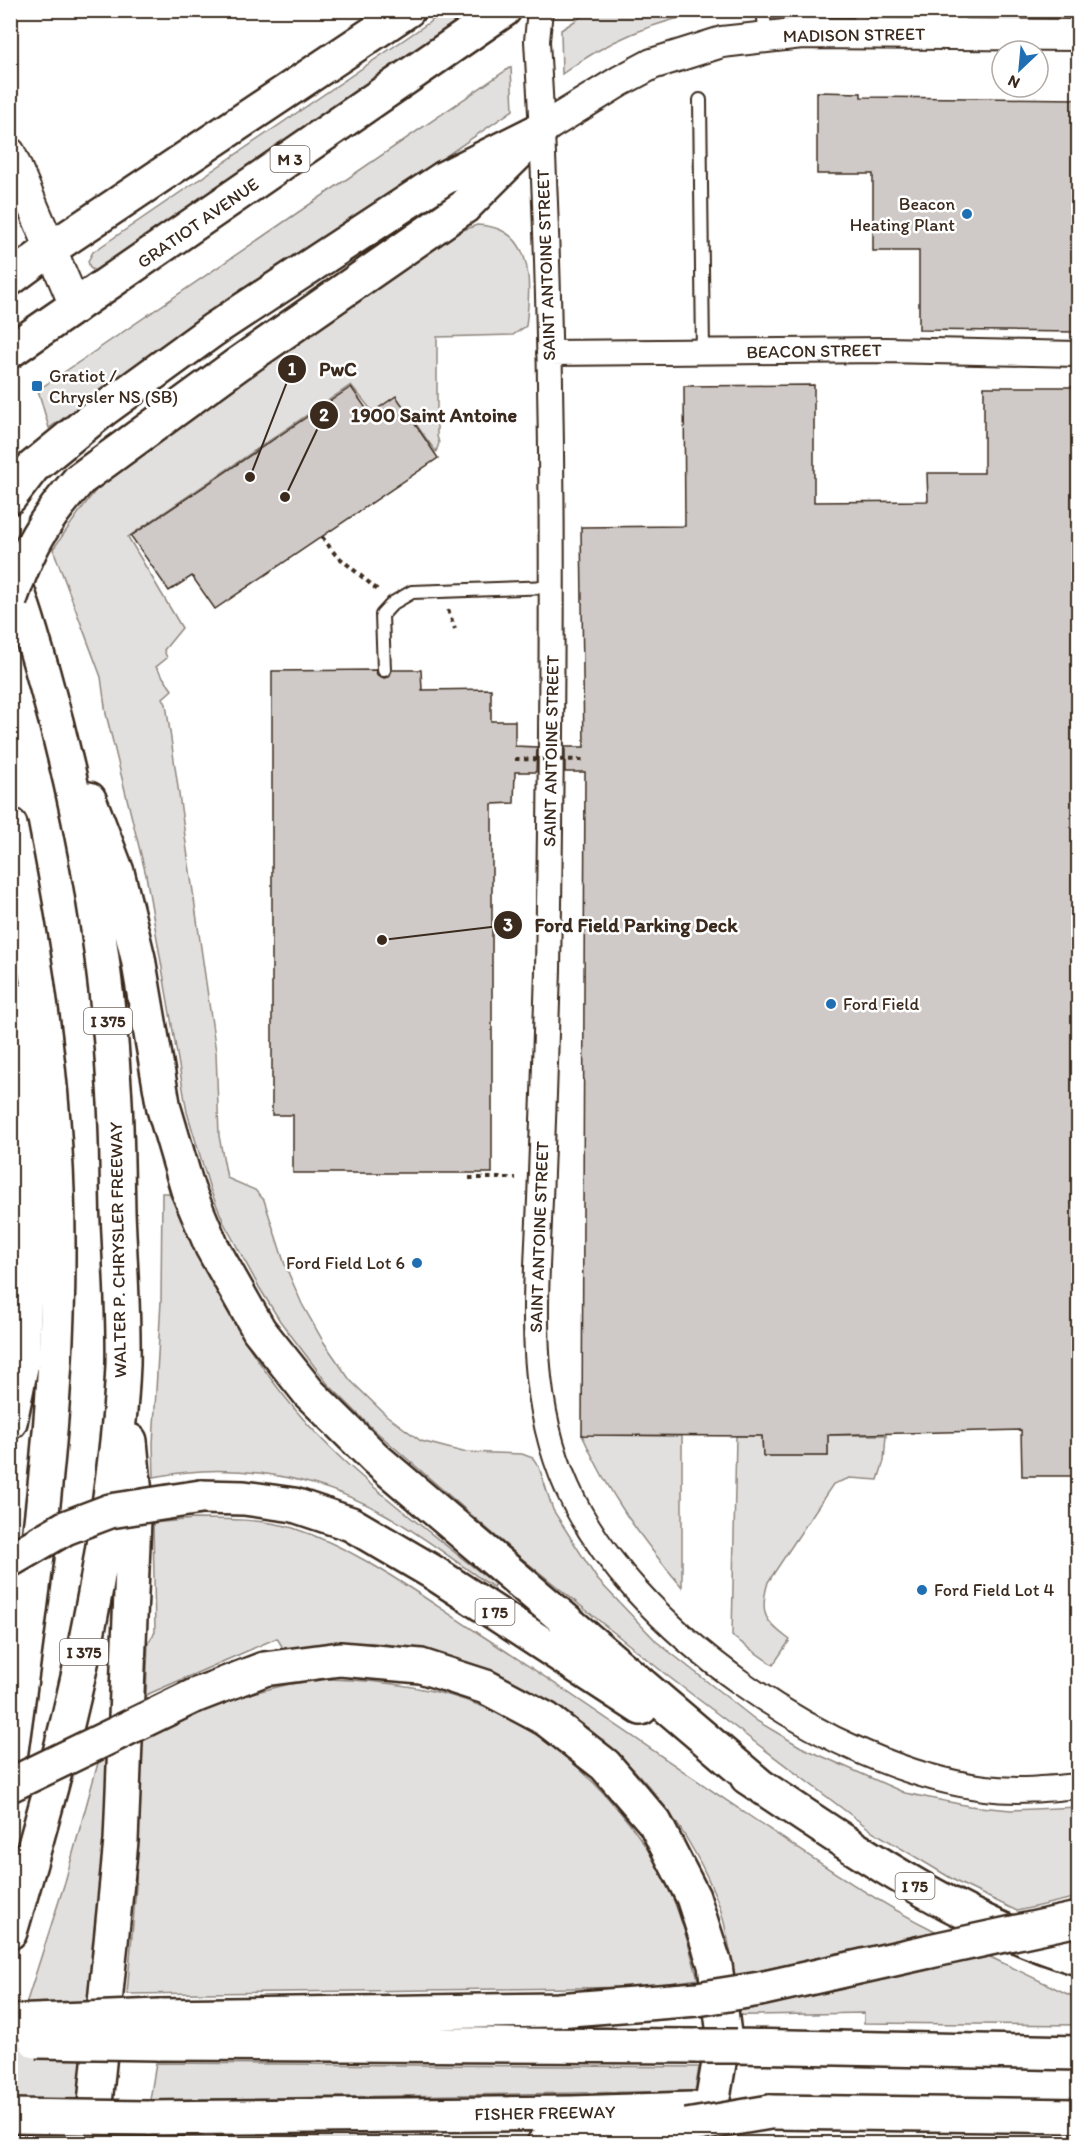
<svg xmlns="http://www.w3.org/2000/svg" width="1089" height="2154" font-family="Itim,sans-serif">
<rect width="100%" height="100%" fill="#fff"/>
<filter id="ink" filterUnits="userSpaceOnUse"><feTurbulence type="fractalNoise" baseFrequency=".0167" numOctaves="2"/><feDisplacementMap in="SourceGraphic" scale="12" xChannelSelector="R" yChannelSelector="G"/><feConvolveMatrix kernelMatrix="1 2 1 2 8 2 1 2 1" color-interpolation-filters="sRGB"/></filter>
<g filter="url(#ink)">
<path fill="#e2e0de" stroke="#8e857e" stroke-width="1.5" d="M446 11H480L98 273 90 268 88 261 93 252Z
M590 11V10L711 11C655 21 608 40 562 74L561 30Z
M511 67 513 110 49 428 38 390Z
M477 225C535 227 531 283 526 326L513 335 437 337V436L439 443 436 452 396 397 373 412 351 385 128 537 182 628 164 650 167 658 156 667 172 690 163 698 166 704 216 1052 219 1136 227 1178 255 1190 264 1200 285 1265 302 1304 323 1341 350 1380 386 1415 421 1441 463 1452 522 1454 533 1458 539 1467 553 1510 597 1579 657 1642 757 1721 801 1747 905 1793 969 1806 1011 1810 1078 1807V1897L1017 1911 959 1883 872 1831 669 1677 514 1552 373 1429 327 1383 280 1321 259 1287 224 1223 210 1189 187 1112 146 875 106 714 101 677 53 549C73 522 91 492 115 470L455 233Z
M162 1193H169C212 1293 263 1386 344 1461 392 1505 445 1544 495 1584L493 1587C457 1563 421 1534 383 1513 314 1475 231 1461 154 1477L153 1444 161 1301Z
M582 1435 682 1436V1587C640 1538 609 1494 582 1435Z
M828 1435H886L884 1461 878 1480 850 1478 833 1484 768 1582C759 1613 764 1621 790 1640L773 1665 732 1636 736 1436H762L763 1456H828Z
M194 1519C226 1519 263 1519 293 1528 361 1550 419 1595 478 1633 568 1691 656 1753 745 1813 808 1855 869 1898 937 1932L735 1976C730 1953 727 1928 719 1905 666 1764 534 1661 384 1644 351 1640 317 1645 284 1650L277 1638 146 1695 148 1643 155 1632 153 1523Z
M329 1679C445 1682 530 1710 608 1798 635 1828 659 1863 674 1901 684 1926 691 1953 698 1979L644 1987 127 1994 136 1888 139 1742 206 1704 290 1684Z
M112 1754 80 2143 11 2144V2051L65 1882 98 1763Z
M986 1955 1078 1999V2025L864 2023V2013L700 2016V2013L770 2004Z
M156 2063 699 2067 695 2091 150 2100Z
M434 2133 433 2144H146L145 2138Z"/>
<path fill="#cfcac7" stroke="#3b2a1e" stroke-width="1.5" d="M817 92 861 93V97L1078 99V332L919 330V251H873V174H817Z
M814 385V502L928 501 927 473H984V387H1078V1476H1022L1021 1430 828 1435V1456H763L762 1436 582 1435 585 772H565V747H584L581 527 685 526 684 386Z
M351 387 370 414 396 396 438 458 215 609 192 576 169 591 131 536Z
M376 670 377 675 384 678 389 677 392 670H421L422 690 491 689V721H515V746L537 747 536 772H515L514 803 492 804V1173H293V1115H272V671Z"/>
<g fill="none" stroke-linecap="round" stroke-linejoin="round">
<defs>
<path id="service" d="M763 10 766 36
M860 10 861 33
M959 10V34
M700 100 703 352
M384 670 382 615 393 603 412 592 552 587"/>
<path id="minor" d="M540 10 537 41C556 350 553 660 548 970 546 1046 543 1123 540 1199 536 1297 526 1395 567 1487 629 1629 833 1769 985 1788 1016 1792 1047 1789 1078 1786
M549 353 885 350 1078 354"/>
<path id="tertiary" d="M542 129 620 81 652 64 722 42 802 33 1078 35
M10 153 76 308"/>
<path id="primary" d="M10 279 52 248 408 10
M10 351 504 10"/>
<path id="motorway" d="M79 480 238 364 464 207 521 150
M10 497 33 467 103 410 213 330 444 178 542 129
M10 567C66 733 104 910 114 1086 117 1128 117 1170 118 1212 120 1262 124 1314 123 1365 121 1413 115 1463 108 1511 89 1655 51 1793 10 1932
M89 799 117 872 138 958 164 1109 188 1190 212 1247 259 1330 309 1393 376 1459 764 1789
M10 825C38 967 59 1110 58 1256 58 1424 33 1591 10 1758
M10 998 22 1083 28 1205 22 1362 10 1422
M201 1497 244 1498 294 1505 351 1524 431 1571 641 1708
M194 1696 264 1669 340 1659 421 1666 486 1687 546 1719 605 1765 655 1823 693 1897 715 1965 724 2034 705 2144
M747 1777C852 1847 956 1921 1078 1958
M760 1989 930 1951
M160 2016 558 2010 697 1999
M157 2043 699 2046
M737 2046 1078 2053
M770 2112 1078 2116
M148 2118 572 2113 692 2109
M91 2144 121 1841 135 1494 130 1441
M544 2144 641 2134 685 2127"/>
</defs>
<use href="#service" stroke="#3b2a1e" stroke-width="16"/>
<use href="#minor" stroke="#3b2a1e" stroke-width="28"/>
<use href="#tertiary" stroke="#3b2a1e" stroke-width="34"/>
<use href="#primary" stroke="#3b2a1e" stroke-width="38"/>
<use href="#motorway" stroke="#3b2a1e" stroke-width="38"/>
<path stroke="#3b2a1e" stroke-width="4" stroke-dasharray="4.5 4.5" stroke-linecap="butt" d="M322 537 335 554 380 592
M448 610 455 629
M469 1178H516"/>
<use href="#service" stroke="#fff" stroke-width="12"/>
<use href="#minor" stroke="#fff" stroke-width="24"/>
<use href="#tertiary" stroke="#fff" stroke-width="30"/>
<use href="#primary" stroke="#fff" stroke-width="33"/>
<use href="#motorway" stroke="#fff" stroke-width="33"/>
<defs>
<path id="motorway-bridge" d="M10 600C28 548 42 522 79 480
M10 1560 65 1528 110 1511 201 1497
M10 1785 194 1696
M930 1951 1078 1919
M697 1999 760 1989
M10 2022 160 2016
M36 2041 157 2043
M699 2046H737
M10 2116 148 2118
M687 2126 770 2112"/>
</defs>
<use href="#motorway-bridge" stroke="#3b2a1e" stroke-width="38" stroke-linecap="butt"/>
<path stroke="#3b2a1e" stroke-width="4" stroke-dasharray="4.5 4.5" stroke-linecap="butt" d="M515 759 584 760"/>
<use href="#motorway-bridge" stroke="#fff" stroke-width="33"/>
</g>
</g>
<g fill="#1f6fb2" stroke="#fff" stroke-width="2">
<circle cx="967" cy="214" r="6"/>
<rect x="31" y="380" width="12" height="12" rx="3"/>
<circle cx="831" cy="1004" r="6"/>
<circle cx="417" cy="1263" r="6"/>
<circle cx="922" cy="1590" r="6"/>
</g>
<g text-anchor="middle" stroke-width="5" stroke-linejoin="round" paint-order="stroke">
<g fill="#fff" stroke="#766a62" stroke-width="1.5">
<rect x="270.5" y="146" width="39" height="26" rx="4.5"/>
<rect x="84" y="1008" width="48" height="26" rx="4.5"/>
<rect x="475.5" y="1599" width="39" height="26" rx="4.5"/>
<rect x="60" y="1639" width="48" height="26" rx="4.5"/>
<rect x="895.5" y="1873" width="39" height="26" rx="4.5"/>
</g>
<g font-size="16" font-weight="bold" fill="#3b2a1e">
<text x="290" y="165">M 3</text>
<text x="108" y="1027">I 375</text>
<text x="495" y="1618">I 75</text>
<text x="84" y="1658">I 375</text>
<text x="915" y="1892">I 75</text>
</g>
<g font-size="18" fill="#3b2a1e" stroke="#fff">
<text transform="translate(854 35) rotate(-1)" y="6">MADISON STREET</text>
<text transform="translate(198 223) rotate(-35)" y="6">GRATIOT AVENUE</text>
<text transform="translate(546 265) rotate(-92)" y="6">SAINT ANTOINE STREET</text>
<text transform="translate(814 351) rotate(-1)" y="6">BEACON STREET</text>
<text transform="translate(551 751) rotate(-89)" y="6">SAINT ANTOINE STREET</text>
<text transform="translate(539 1237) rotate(-88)" y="6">SAINT ANTOINE STREET</text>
<text transform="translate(118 1250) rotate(-91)" y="6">WALTER P. CHRYSLER FREEWAY</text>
<text transform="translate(545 2113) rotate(-1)" y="6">FISHER FREEWAY</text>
</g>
<g font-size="18" fill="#3b2a1e" stroke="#fff" text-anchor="start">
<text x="955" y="210" text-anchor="end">Beacon<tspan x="955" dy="21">Heating Plant</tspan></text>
<text x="49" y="382">Gratiot /<tspan x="49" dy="21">Chrysler NS (SB)</tspan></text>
<text x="843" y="1010">Ford Field</text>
<text x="405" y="1269" text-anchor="end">Ford Field Lot 6</text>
<text x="934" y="1596">Ford Field Lot 4</text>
</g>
</g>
<path fill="none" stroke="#3b2a1e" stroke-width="2" d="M250 477L292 369M285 497L324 415M382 940L508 925"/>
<g fill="#3b2a1e" stroke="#fff" stroke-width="2">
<circle cx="250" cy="477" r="6"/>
<circle cx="285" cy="497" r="6"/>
<circle cx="382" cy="940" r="6"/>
<circle cx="292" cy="369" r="15"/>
<circle cx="324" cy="415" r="15"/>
<circle cx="508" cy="925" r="15"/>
</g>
<g font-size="18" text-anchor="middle" font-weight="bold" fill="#fff">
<text x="292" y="375">1</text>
<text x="324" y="421">2</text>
<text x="508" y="931">3</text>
</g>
<g font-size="20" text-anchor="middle" font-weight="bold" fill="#3b2a1e" stroke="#fff" stroke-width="5" stroke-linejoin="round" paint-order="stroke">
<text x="338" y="376">PwC</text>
<text x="434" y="422">1900 Saint Antoine</text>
<text x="636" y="932">Ford Field Parking Deck</text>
</g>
<rect width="1089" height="2154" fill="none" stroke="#fff" stroke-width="36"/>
<rect x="18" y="18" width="1053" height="2118" fill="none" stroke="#3b2a1e" stroke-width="2" filter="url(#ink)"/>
<g transform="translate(1020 69) rotate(206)"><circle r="28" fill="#ffffff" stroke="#b1aaa5" stroke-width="1.5"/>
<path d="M0-4.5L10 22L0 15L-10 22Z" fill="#1f6fb2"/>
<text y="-9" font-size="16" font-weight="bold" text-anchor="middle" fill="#3b2a1e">N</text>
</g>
</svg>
